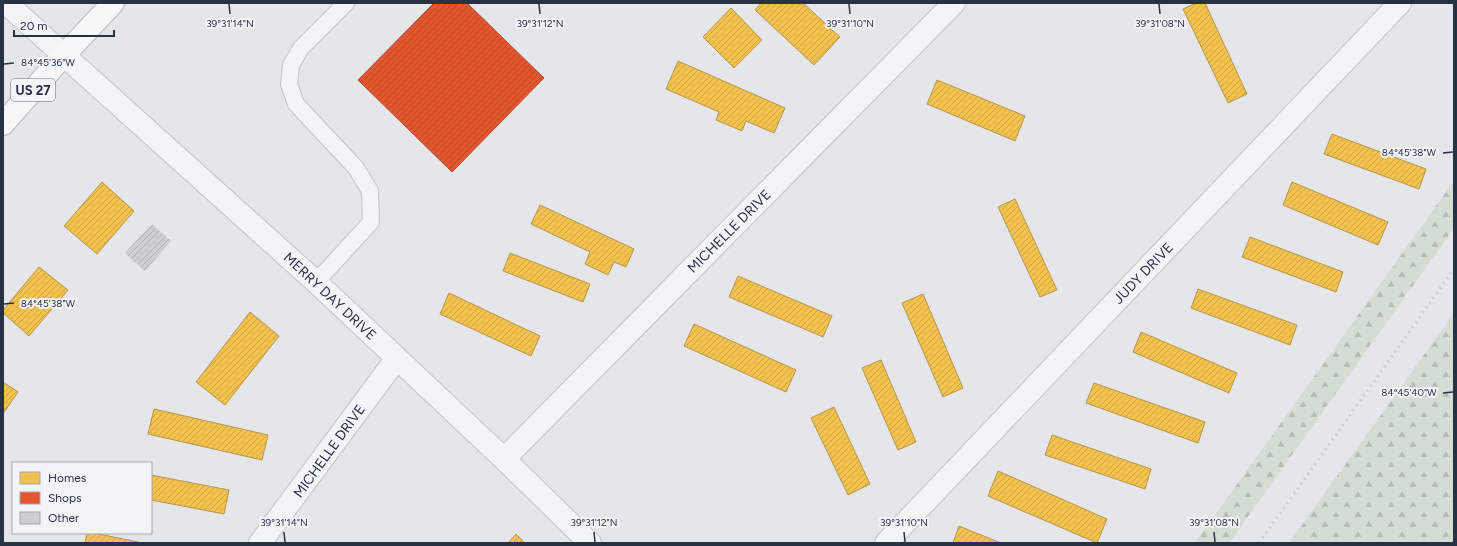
<svg xmlns="http://www.w3.org/2000/svg" width="1457" height="546" font-family="Figtree,sans-serif">
<defs>
<pattern id="forest-firs" width="22" height="20" patternUnits="userSpaceOnUse"><rect width="22" height="20" fill="#d4ddd4"/><path d="M5 1l3.5 6h-7zM16 11l3.5 6h-7z" fill="#b6beb7"/></pattern>
<pattern id="homes-hatch" width="6" height="6" patternUnits="userSpaceOnUse"><rect width="6" height="6" fill="#f2c14e"/><path d="M-1 1l2-2M0 6l6-6M5 7l2-2" fill="none" stroke="#d0a645"/></pattern>
<pattern id="shops-hatch" width="6" height="6" patternUnits="userSpaceOnUse"><rect width="6" height="6" fill="#e4572e"/><path d="M-1 1l2-2M0 6l6-6M5 7l2-2" fill="none" stroke="#b94929"/></pattern>
<pattern id="building-hatch" width="6" height="6" patternUnits="userSpaceOnUse"><rect width="6" height="6" fill="#cdced2"/><path d="M-1 1l2-2M0 6l6-6M5 7l2-2" fill="none" stroke="#b0b1b6"/></pattern>
</defs>
<rect width="100%" height="100%" fill="#e4e6e9"/>
<path fill="url(#forest-firs)" d="M1454 181V228L1229 543H1195Z
M1454 313V543H1289Z"/>
<path fill="url(#homes-hatch)" stroke="#b6964b" d="M761 3H803L840 37 814 65 755 10Z
M1196 3H1205L1247 94 1228 103 1183 9Z
M731 8 762 40 734 68 703 37Z
M678 61 785 108 774 133 746 121 742 131 716 120 719 112 666 89Z
M937 80 1025 116 1015 141 927 104Z
M1332 134 1426 169 1419 189 1324 154Z
M102 182 134 211 97 254 64 226Z
M1292 182 1388 222 1378 245 1283 205Z
M1015 199 1057 290 1040 297 998 207Z
M540 205 634 249 626 267 614 262 608 275 585 264 590 252 531 224Z
M1250 237 1343 272 1336 292 1242 257Z
M510 253 590 284 583 302 503 271Z
M39 267 68 290 29 336 3 313V310Z
M738 276 832 316 823 337 729 297Z
M1198 289 1297 325 1290 345 1191 308Z
M449 293 540 336 531 356 440 314Z
M923 294 963 388 943 397 902 303Z
M250 312 279 336 225 405 196 382Z
M694 324 796 370 786 392 684 346Z
M1141 332 1237 373 1229 393 1133 352Z
M881 360 916 442 898 450 862 368Z
M3 382 18 392 3 414Z
M1094 383 1205 422 1198 443 1086 403Z
M834 407 870 484 848 495 811 418Z
M154 409 268 435 262 460 148 434Z
M1052 435 1151 469 1145 489 1045 455Z
M998 471 1107 519 1097 543 988 496Z
M151 475 229 490 224 514 151 500Z
M959 526 1001 543H953Z
M87 533H94L143 543H85Z
M516 534 525 543H508Z"/>
<path fill="url(#shops-hatch)" stroke="#ac4c35" d="M434 3H467L544 78 452 172 358 80Z"/>
<path fill="url(#building-hatch)" d="M152 224 171 241 145 271 125 253Z"/>
<g fill="none" stroke-linecap="round" stroke-linejoin="round">
<defs>
<path id="lane" d="M316 282 371 222 370 191 356 168 296 104 289 84 291 65 301 48 346 3"/>
<path id="street" d="M6 3 316 282 504 459 590 543
M504 459 954 3
M260 543 397 358
M886 543 1400 3"/>
<path id="highway" d="M3 124 64 55 113 3"/>
</defs>
<use href="#lane" stroke="#c2c4c7" stroke-width="18"/>
<use href="#street" stroke="#c2c4c7" stroke-width="24"/>
<use href="#highway" stroke="#b6b9be" stroke-width="24"/>
<use href="#lane" stroke="#f3f4f6" stroke-width="16"/>
<use href="#street" stroke="#f3f4f6" stroke-width="22"/>
<use href="#highway" stroke="#f7f7f7" stroke-width="22"/>
<path stroke="#ccced1" stroke-width="3" stroke-dasharray="2 4" stroke-linecap="butt" d="M1259 543 1454 269"/>
</g>
<path fill="none" stroke="#293145" stroke-width="1.5" d="M229 4 230 14M539 4 540 14M849 4 850 14M1159 4 1160 14M4 64 14 63M1443 153 1453 152M4 304 14 303M1443 393 1453 392M284 532 285 542M594 532 595 542M904 532 905 542M1214 532 1215 542"/>
<g text-anchor="middle" stroke-width="4" stroke-linejoin="round" paint-order="stroke">
<rect fill="#f2f4f8" stroke="#656c7b" stroke-width="1" x="11" y="79" width="44" height="22" rx="3"/>
<g font-size="13" font-weight="bold" fill="#293145">
<text x="33" y="95">US 27</text>
</g>
<g font-size="14" fill="#293145" stroke="#f2f4f8">
<text transform="translate(729 231) rotate(-45)" y="5">MICHELLE DRIVE</text>
<text transform="translate(1143 273) rotate(-46)" y="5">JUDY DRIVE</text>
<text transform="translate(330 296) rotate(43)" y="5">MERRY DAY DRIVE</text>
<text transform="translate(329 451) rotate(-54)" y="5">MICHELLE DRIVE</text>
</g>
</g>
<g font-size="10" text-anchor="middle" fill="#293145" stroke="#f2f4f8" stroke-width="4" stroke-linejoin="round" paint-order="stroke">
<text x="230" y="27">39°31'14"N</text>
<text x="540" y="27">39°31'12"N</text>
<text x="850" y="27">39°31'10"N</text>
<text x="1160" y="27">39°31'08"N</text>
<text x="48" y="66">84°45'36"W</text>
<text x="1409" y="156">84°45'38"W</text>
<text x="48" y="307">84°45'38"W</text>
<text x="1409" y="396">84°45'40"W</text>
<text x="284" y="526">39°31'14"N</text>
<text x="594" y="526">39°31'12"N</text>
<text x="904" y="526">39°31'10"N</text>
<text x="1214" y="526">39°31'08"N</text>
</g>
<rect width="1457" height="546" fill="none" stroke="#293145" stroke-width="8"/>
<rect x="12" y="462" width="140" height="72" fill="#f2f4f8" stroke="#a2a6b0"/>
<rect x="20" y="472" width="20" height="12" fill="#f2c14e" stroke="#a2a6b0"/>
<text x="48" y="482" font-size="12" fill="#293145">Homes</text>
<rect x="20" y="492" width="20" height="12" fill="#e4572e" stroke="#a2a6b0"/>
<text x="48" y="502" font-size="12" fill="#293145">Shops</text>
<rect x="20" y="512" width="20" height="12" fill="#cdced2" stroke="#a2a6b0"/>
<text x="48" y="522" font-size="12" fill="#293145">Other</text>
<path d="M14 30v6h100v-6" fill="none" stroke="#293145" stroke-width="2"/>
<text x="20" y="30" font-size="12" fill="#293145" stroke="#f2f4f8" stroke-width="3" paint-order="stroke">20 m</text>
</svg>
